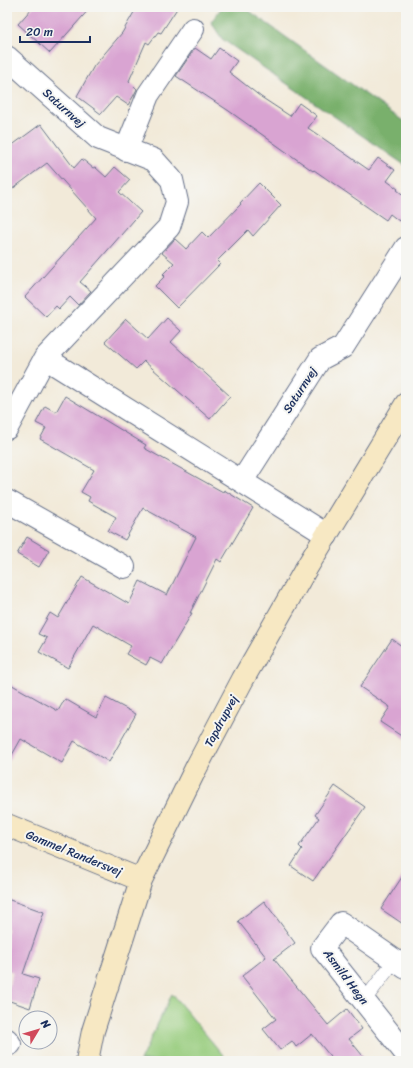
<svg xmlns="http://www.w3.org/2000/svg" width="413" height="1068" font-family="Sriracha,sans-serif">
<rect width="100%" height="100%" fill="#f6f6f2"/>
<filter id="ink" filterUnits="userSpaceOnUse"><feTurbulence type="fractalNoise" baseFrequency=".025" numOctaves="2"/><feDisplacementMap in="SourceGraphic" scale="8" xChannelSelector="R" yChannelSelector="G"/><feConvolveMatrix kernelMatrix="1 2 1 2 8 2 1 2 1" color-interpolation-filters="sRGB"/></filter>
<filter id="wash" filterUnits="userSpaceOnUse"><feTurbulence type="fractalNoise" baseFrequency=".012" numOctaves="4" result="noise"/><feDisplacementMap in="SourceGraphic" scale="16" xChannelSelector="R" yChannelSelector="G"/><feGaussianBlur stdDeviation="0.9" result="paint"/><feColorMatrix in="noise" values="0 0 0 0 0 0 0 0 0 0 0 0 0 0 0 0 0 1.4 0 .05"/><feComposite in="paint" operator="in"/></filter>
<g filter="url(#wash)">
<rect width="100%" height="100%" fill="#f2ead9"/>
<path fill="#97cc7d" stroke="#597e6e" d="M172 994 228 1061H140Z"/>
<path fill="#79b06c" stroke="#4a7065" d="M222 7H244L406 123V166L222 39 211 22Z"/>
<g id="blocks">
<path fill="#d9a4d2" d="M33 7H91L50 53 18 24Z
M137 7H178L161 33 158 32 149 44 146 42 129 81 137 89 134 95 128 105 116 97 101 114 77 96 94 66 122 33Z
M195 48 211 59 219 48 237 61 229 72 261 97 290 116 299 103 317 116 308 128 369 170 378 158 395 170 387 181 398 189 397 190 406 197V211L399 221 390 214 386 220 314 170 313 171 229 111 176 76Z
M41 124 74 168 82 159 93 168 95 167 106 177 115 167 130 180 119 192 141 212 80 282 91 291 78 305 70 297 59 309 56 306 46 317 25 297 96 218 47 163 7 193V149Z
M259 183 281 205 253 236 248 230 217 261 220 264 177 308 155 286 165 276 163 274 174 263 162 253 175 239 186 249 202 232 208 238 241 204 240 203Z
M167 318 181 331 171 342 230 396 210 419 144 361 136 369 105 342 126 319 148 339Z
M65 396 146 445 144 448 223 492 224 490 253 508 221 562 217 559 190 613H192L162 664 150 658 146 665 126 654 131 646 93 624 68 668 39 652 47 638 38 634 50 613 58 618 82 577 129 604 140 581 167 595 196 537 143 508 125 540 108 531 116 517 88 501 90 497 81 492 94 470 40 439 46 428 36 423 45 406 56 412Z
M27 537 49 550 39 567 17 554Z
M392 639 406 649V739L380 722 390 707 360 687Z
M7 682 58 711 65 699 96 717 106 698 136 714 109 762 74 741 62 763 21 739 7 764Z
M335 786 365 807 313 881 291 866 302 849 299 846 319 818 315 815Z
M406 871V926L381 909Z
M7 899 44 912 23 974 39 979 30 1008 7 1000V991L13 972 7 970Z
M264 901 295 943 274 959 328 1025 347 1009 362 1029 349 1039 367 1061H334L312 1034 296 1047 292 1041 280 1050 263 1029 276 1019 242 976 266 957 238 921Z"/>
</g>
</g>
<g filter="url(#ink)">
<use href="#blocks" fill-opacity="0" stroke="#667089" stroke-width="1"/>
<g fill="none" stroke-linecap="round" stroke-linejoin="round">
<defs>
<path id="lane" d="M364 1001 395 960"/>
<path id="street" d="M7 57 98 138 154 160 172 180 177 202 169 227 45 358 7 428
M126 150 148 95 193 29
M45 358 327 535
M242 481 320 359 343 347 406 248
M7 501 124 567
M406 968 341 923 322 948 406 1054
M7 1040 10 1044"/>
<path id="secondary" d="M7 825 141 880
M87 1061 93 1031 141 880 196 768 243 679 304 572 406 404"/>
</defs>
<use href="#lane" stroke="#667089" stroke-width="14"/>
<use href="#street" stroke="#667089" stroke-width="24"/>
<use href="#secondary" stroke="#667089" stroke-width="24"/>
<use href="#lane" stroke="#fff" stroke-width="13"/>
<use href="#street" stroke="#fff" stroke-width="22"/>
<use href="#secondary" stroke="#f7e8c3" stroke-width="22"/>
</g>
</g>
<g text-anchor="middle" stroke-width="4" stroke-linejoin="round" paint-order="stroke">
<g font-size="12" fill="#1b2f5e" stroke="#f6f6f2">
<text transform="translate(64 108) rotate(42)" y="4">Saturnvej</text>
<text transform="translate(300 390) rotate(-57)" y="4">Saturnvej</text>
<text transform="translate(221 721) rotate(-62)" y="4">Tapdrupvej</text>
<text transform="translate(74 853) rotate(22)" y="4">Gammel Randersvej</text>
<text transform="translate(346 977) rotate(53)" y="4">Asmild Hegn</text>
</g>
</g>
<rect width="413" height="1068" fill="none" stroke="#f6f6f2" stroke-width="24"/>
<g transform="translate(38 1030) rotate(52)"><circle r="19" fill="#f6f6f2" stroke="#9ea6b7"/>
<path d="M0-3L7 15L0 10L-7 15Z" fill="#d1495b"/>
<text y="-6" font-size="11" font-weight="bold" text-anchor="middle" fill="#1b2f5e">N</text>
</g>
<path d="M20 36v6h70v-6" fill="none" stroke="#1b2f5e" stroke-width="2"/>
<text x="26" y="36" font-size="12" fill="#1b2f5e" stroke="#f6f6f2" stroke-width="3" paint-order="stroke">20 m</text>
</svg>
